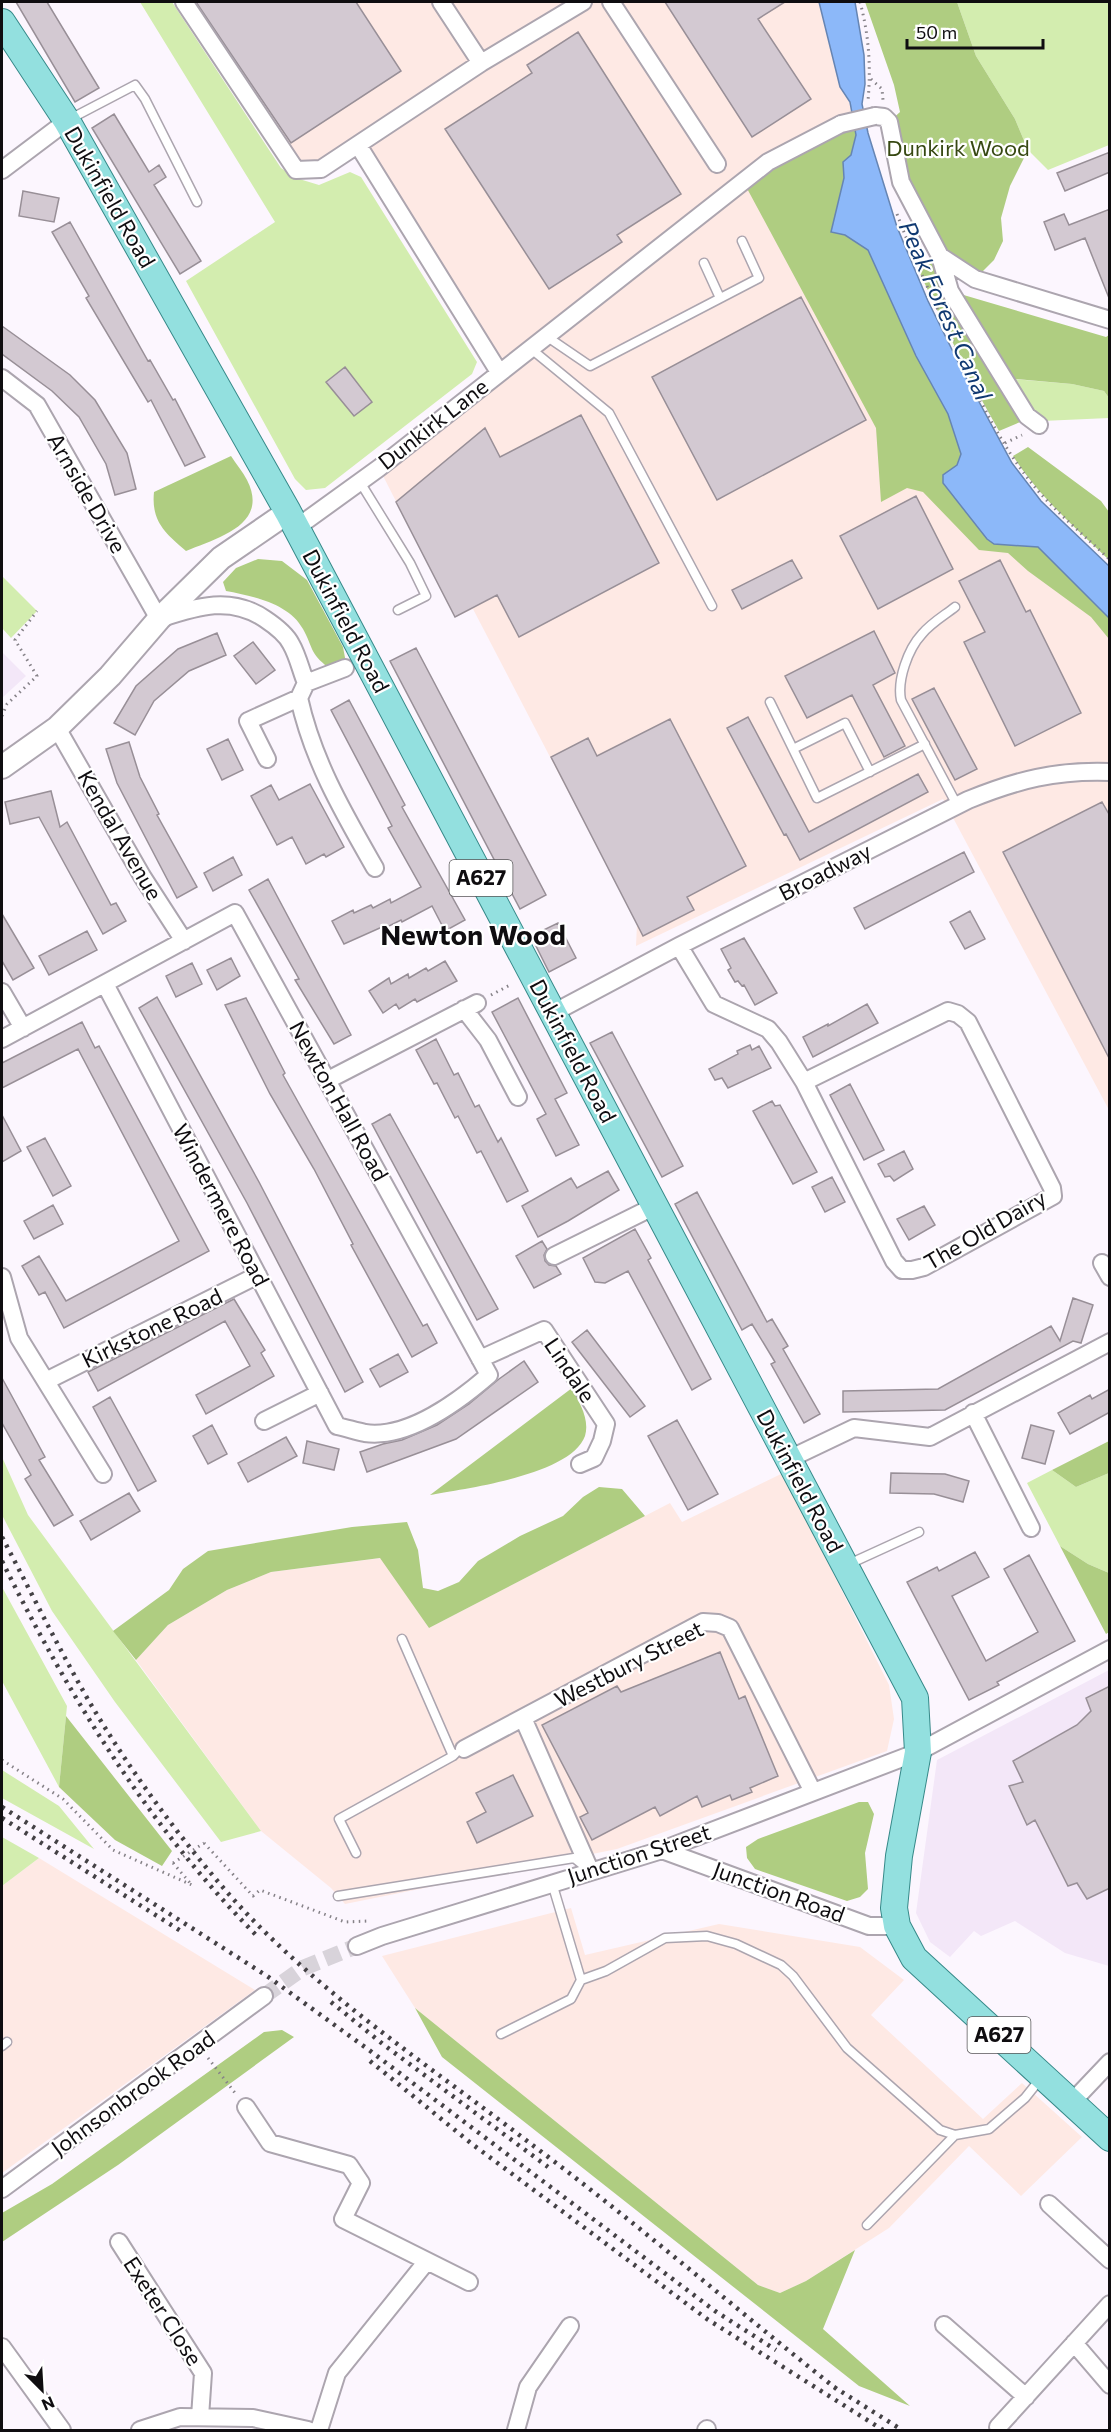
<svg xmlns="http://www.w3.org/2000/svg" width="1111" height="2432" font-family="Commissioner,sans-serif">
<rect width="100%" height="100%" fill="#fcf6fe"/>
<path fill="#f3e7f8" d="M2 652 26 676 2 698Z
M1109 1670V1966L1065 1953 1015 1921 981 1936 974 1931 950 1957 930 1942 916 1913 937 1760Z"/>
<path fill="#fee9e4" d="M184 2H837L864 144 968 424 1109 590V1110L943 799 636 946 637 924 473 609 455 617 379 468 499 372 359 145 296 170Z
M783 1473 889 1685 894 1719 887 1751 617 1849 345 1904 331 1888 261 1831 136 1660 168 1625 227 1590 271 1572 381 1558 429 1628 670 1503 682 1522Z
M39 1858 255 1990 2 2173V1886Z
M571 1908 585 1955 719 1924 860 1947 904 1980 871 2015 983 2119 1022 2083 1082 2137 1021 2196 969 2146 889 2228 806 2281 780 2293 758 2285 415 2008 382 1956Z"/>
<path fill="#d3edaf" d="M140 2H172L281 168 296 178 319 185 350 172 361 177 477 362 472 374 325 488 306 490 295 479 186 281 275 222Z
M957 2H1109V145L1048 170 1028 150 1015 119 976 56Z
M1003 378 1072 384 1104 391 1109 398V418L1042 421Z
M2 576 37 611 11 638 2 628Z
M2 1457 28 1515 261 1831 221 1842 115 1702 52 1611 2 1515Z
M1052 1470 1076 1487 1109 1473V1573L1088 1564 1060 1546 1027 1483Z
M2 1587 67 1706 59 1787 2 1681Z
M2 1770 59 1806 94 1849 2 1798Z
M2 1837 39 1858 2 1886Z"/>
<path fill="#afcd81" d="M865 2H957L976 56 1015 119 1028 150 1010 186 1001 218 1003 241 994 260 975 279 941 256 950 291 1106 337 1109 335V398L1104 391 1072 384 1004 378 1025 420 999 431 971 381 915 263 940 256 901 182 889 122 900 112 894 85Z
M860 120 864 144 968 424 1109 590V639L1091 617 1028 571 1008 553 979 550 923 492 907 488 881 502 876 428 743 181Z
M1028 447 1101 501 1109 512V560C1075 527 1039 497 1013 456Z
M231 456C236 464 243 472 247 480 270 525 217 538 186 551 165 533 151 521 154 492Z
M258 559 282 561 307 580 343 647 346 663 328 667C310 654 313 647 303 629 289 603 252 596 226 591L223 582 236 568Z
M572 1388C579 1402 590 1419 585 1436 571 1475 467 1488 430 1495Z
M1109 1441V1473L1076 1487 1052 1470Z
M599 1487 622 1489 645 1516 429 1628 380 1558 271 1572 227 1590 168 1625 136 1660 113 1631 169 1590 183 1569 208 1551 352 1527 407 1522 418 1550 423 1588 438 1591 459 1582 478 1561 520 1536 563 1516 583 1497Z
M1060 1546 1088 1564 1109 1573V1632L1106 1634Z
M66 1716 172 1851 162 1866 115 1840 59 1787Z
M859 1802H868L874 1814 865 1853 868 1889 860 1897 847 1901 755 1869 747 1858 746 1847 758 1839Z
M415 2008 758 2285 780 2293 806 2281 855 2250 823 2329 910 2406 859 2386 442 2057Z
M282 2030 294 2037 118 2165 2 2242V2213L52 2184 264 2032Z"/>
<path fill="#8cb8f9" stroke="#6685b3" stroke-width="1.5" d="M819 2H855L864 55 865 84 862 104 868 133 897 227 928 301 963 372 1012 463 1041 501 1109 566V618L1038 547 994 544 987 539 943 483V475L957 465 961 454 948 414 916 356 868 250 845 235 831 232 844 178 843 162 851 155 856 135 850 102 840 87Z"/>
<path fill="#d3c9d2" stroke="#988f97" stroke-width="1.5" d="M16 2H47L99 88 75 102Z
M196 2H356L401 71 291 143Z
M665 2H785L758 19 811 99 752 137Z
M578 32 681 194 617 235 622 242 549 289 445 129 532 73 527 65Z
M114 114 149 172 159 165 166 177 154 185 201 261 180 274 92 128Z
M1110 152V172L1065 191 1057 173Z
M23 191 59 198 54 222 19 216Z
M1110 209V298H1109L1085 238 1055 250 1044 222 1064 214 1069 225Z
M70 222 148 361 150 360 173 400 175 399 205 457 185 466 151 400 148 402 86 298 89 296 52 232Z
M801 297 866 420 717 500 652 377Z
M2 326 70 375 95 400 127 453 136 489 115 495 106 464 79 417 52 391 2 354Z
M345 367 372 402 354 416 326 382Z
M581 415 659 563 519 637 497 595 455 617 396 502 485 428 500 457Z
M916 496 953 569 878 609 840 536Z
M792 560 802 578 742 609 732 590Z
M1000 560 1026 612 1030 610 1081 713 1015 746 964 642 985 632 959 581Z
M874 631 895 673 873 685 905 746 884 757 852 695 807 718 785 676Z
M217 633 226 655 189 671 154 701 135 735 114 723 136 686 178 649Z
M253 642 275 670 256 684 234 656Z
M416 648 546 895 520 909 390 661Z
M934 688 977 769 955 780 912 699Z
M349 700 405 805 402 807 465 920 445 931 432 906 402 922 401 920 383 929 382 927 344 944 332 921 353 910 354 913 371 905 373 908 390 899 391 903 421 887 388 828 392 826 331 710Z
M748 717 809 832 918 774 928 792 800 860 786 834 784 835 727 728Z
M670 719 746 866 687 897 694 910 643 936 551 757 588 738 597 756Z
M228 739 243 770 222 780 207 749Z
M129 742 140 777 159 814 157 815 197 887 177 898 117 783 106 749Z
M310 784 344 847 326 857 324 854 306 864 292 837 277 845 251 796 271 785 279 800Z
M51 791 60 827 67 822 111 905 116 903 126 921 103 934 39 817 10 824 5 802Z
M1102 802 1110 816V1060L1003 852Z
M964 852 974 872 865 929 854 908Z
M233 857 242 875 213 891 204 873Z
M268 879 351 1035 334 1044 295 980 299 979 249 890Z
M970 911 985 939 965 949 950 922Z
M2 914 34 968 13 980 2 961Z
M558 923 576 958 549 972 531 936Z
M87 931 97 950 49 975 39 956Z
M744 938 777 993 755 1005 744 985 742 986 738 981 735 982 728 970 731 968 721 949Z
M231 958 240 976 217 990 207 970Z
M445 961 457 981 417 1002 415 999 399 1009 396 1004 383 1013 369 991 389 978 391 984 408 974 409 978 426 968 428 971Z
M192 963 202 984 176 997 166 976Z
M157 997 259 1182 363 1382 345 1392 247 1203 139 1008Z
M246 998 285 1073 283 1075 423 1326 427 1324 437 1343 412 1357 351 1245 353 1244 314 1169 270 1094 225 1005Z
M518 998 567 1093 555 1099 579 1145 556 1156 537 1119 546 1114 492 1012Z
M867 1004 878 1023 813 1057 803 1037 828 1024V1026Z
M82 1022 95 1048 99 1046 209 1251 64 1328 45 1292 39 1295 22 1266 39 1256 66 1301 179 1241 78 1049 2 1088V1063Z
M612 1032 683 1166 662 1177 590 1043Z
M436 1039 454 1075 458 1073 475 1107 479 1105 498 1142 501 1138 528 1191 507 1202 481 1151 477 1153 458 1116 455 1118 437 1083 434 1084 416 1050Z
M750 1045 752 1050 759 1046 771 1068 728 1088 722 1078 715 1080 709 1069 738 1054 737 1051Z
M850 1084 884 1150 864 1160 830 1095Z
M772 1101 775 1106 780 1105 817 1172 793 1184 753 1111Z
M390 1114 498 1309 477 1320 372 1124Z
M2 1115 21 1151 2 1162Z
M45 1138 71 1186 53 1196 27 1147Z
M904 1151 913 1169 894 1181 890 1176 885 1177 878 1164Z
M608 1171 619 1190 568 1221 538 1237 522 1206 571 1178 577 1188Z
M832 1177 845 1202 825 1212 812 1187Z
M697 1192 767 1322 772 1319 788 1346 783 1349 820 1414 804 1423 771 1364 775 1362 752 1324 742 1330 675 1204Z
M53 1205 63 1224 34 1239 24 1221Z
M924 1206 935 1225 909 1240 897 1219Z
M635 1229 651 1258 648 1260 711 1379 692 1390 628 1271 605 1283 595 1282 583 1258Z
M542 1241 547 1249 544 1255 545 1261 549 1265 556 1266 561 1274 534 1288 516 1256Z
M1073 1298 1093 1305 1081 1343 1073 1341 945 1410 843 1412V1391L938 1389 1051 1326 1060 1341Z
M234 1299 265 1350 261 1353 274 1376 206 1414 196 1395 250 1366 225 1321 98 1391 88 1372Z
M587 1330 645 1406 630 1417 572 1342Z
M398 1354 408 1372 380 1387 370 1369Z
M524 1361 538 1382 456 1439 367 1472 360 1452 383 1444 402 1440 437 1425 469 1404 499 1379Z
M2 1378 45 1457 39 1460 73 1515 54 1526 25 1479 31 1475 2 1423Z
M1110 1389V1412L1070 1434 1058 1413 1090 1395 1092 1399Z
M110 1397 156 1481 138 1491 93 1407Z
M677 1420 718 1494 688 1510 648 1436Z
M212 1425 227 1454 208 1464 193 1436Z
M1031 1425 1054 1431 1045 1464 1022 1458Z
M286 1437 297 1456 248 1482 238 1463Z
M307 1441 339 1449 334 1470 303 1463Z
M891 1473 945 1474 969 1481 963 1502 934 1494 890 1493Z
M129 1493 140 1511 91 1540 80 1521Z
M975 1552 989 1577 952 1596 986 1661 1038 1632 1004 1569 1029 1555 1075 1641 997 1682 999 1685 969 1700 907 1582 937 1567 939 1571Z
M720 1652 739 1699 745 1696 778 1776 750 1788 752 1792 732 1800 730 1795 702 1807 697 1796 660 1816 655 1807 592 1840 580 1817 588 1813 542 1725 617 1686 621 1692Z
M1110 1686V1888L1087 1899 1077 1883 1068 1886 1035 1820 1027 1825 1009 1786 1023 1782 1013 1761 1077 1725 1091 1711 1086 1698Z
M513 1775 533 1816 477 1843 467 1822 486 1812 476 1793Z"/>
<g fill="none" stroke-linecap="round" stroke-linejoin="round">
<path stroke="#d8d3da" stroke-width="16" stroke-dasharray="16 8" stroke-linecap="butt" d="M264 1996 303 1968 357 1946"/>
<defs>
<path id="lane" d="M70 119 135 85 145 99 197 202
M704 263 720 298
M546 336 590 366 759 278 742 241
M530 348 609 413 712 606
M360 482 410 563 426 596 398 610
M955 607C945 615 931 623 922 634 908 649 897 680 901 700L957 805
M770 702 817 798 925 744
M793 749 845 723 870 772
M849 1564 919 1532
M402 1639 453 1756 455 1754
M356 1853 339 1819 453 1756
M552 1883 581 1980 606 1971 665 1938 707 1936 736 1944 781 1965 793 1976 847 2048 940 2130 955 2135
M338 1896 574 1858 584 1866
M501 2034 571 1999 581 1980
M2 2046 7 2042
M867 2225 955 2135 989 2129 1025 2098 1041 2078"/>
<path id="street" d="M184 2 296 170 321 169 481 63 583 2
M441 2 481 63
M611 2 717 164
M875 116 884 117 889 122 901 182 940 256 975 279 1110 320
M358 145 499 372
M2 170 67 121
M940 256 950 291 1027 416 1039 425
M2 378 37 405 159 619C196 607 230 595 265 619 274 625 286 634 291 644 298 656 301 671 306 683
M296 528 379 468 768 162 841 124
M299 698C313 761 343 812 375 868
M57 728 142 876 184 941
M267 759 248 721 299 698 306 683 345 668
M679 946 714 1004 768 1029 779 1042 804 1082 894 1261 902 1270H912L924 1267 1053 1196 1052 1188 968 1022 958 1014 948 1011 804 1082
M2 992 23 1028
M464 1009 488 1040 518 1097
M553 1013 679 946 968 800C1017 780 1056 770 1110 772
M2 1039 235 913 489 1375C459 1401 408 1439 365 1433 356 1431 346 1428 337 1426L105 984
M328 1080 477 1003
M554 1256 655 1206
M1102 1263 1110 1277
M2 1277 19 1338 103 1474
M480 1359 544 1330 606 1424 602 1441 594 1458 580 1464
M46 1381 258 1275
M973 1413 1031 1528
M264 1421 320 1393
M789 1459 854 1428 930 1437 1110 1342
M523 1718 590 1870
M464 1749 703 1622 718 1623 730 1628 813 1792
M662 1850 869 1926H897
M357 1946 382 1936 662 1850 918 1752 1110 1649
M1072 2102 1110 2062
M246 2107 270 2143 349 2165 361 2183 343 2219 469 2282
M2 2189 264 1996
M1049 2204 1110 2260
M119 2242 203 2373 200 2417
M944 2325 1026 2397
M1074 2343 1110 2385
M2 2347 62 2430
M998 2427 1110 2304
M140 2430 180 2417 253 2418 308 2430
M319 2430 337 2373 427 2261
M516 2430 528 2387 570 2326
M706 2430 707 2429"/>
<path id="secondary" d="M2 767 57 728 110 676 159 619 221 558 288 512"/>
<path id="primary" d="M2 22 67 121 288 512 915 1698 918 1752 899 1856 894 1908 897 1926 914 1958 1110 2138"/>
</defs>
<use href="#lane" stroke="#aca5af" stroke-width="11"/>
<use href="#street" stroke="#aca5af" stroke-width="20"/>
<use href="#secondary" stroke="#aca5af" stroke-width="26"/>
<use href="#primary" stroke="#368989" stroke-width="28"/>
<path stroke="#868288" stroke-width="3" stroke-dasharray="1.5 4.5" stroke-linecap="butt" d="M860 2C869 35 871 67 868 101
M871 79 882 89 883 100
M897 214C913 257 932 298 952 339 973 386 995 435 1026 476 1050 508 1081 532 1110 560
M1005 443 1022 435
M2 716 7 704 37 676 15 640 37 611
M491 995 512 984
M2 1760 63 1799 113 1850 192 1885
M204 1843 253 1896 260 1890 345 1922 369 1921
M173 1863 191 1884
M208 2058 235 2093"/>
<use href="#lane" stroke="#fff" stroke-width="8"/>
<use href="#street" stroke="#fff" stroke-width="16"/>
<use href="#secondary" stroke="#fff" stroke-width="22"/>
<use href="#primary" stroke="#93e0df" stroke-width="26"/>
<path stroke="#444145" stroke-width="4.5" stroke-dasharray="3 6" stroke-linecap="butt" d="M2 1537C31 1592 59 1649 90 1703 129 1769 176 1833 226 1891 314 1991 430 2066 535 2147 639 2225 737 2310 839 2391
M2 1561C70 1698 150 1829 259 1938
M2 1807 267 1976 369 2050 715 2311 776 2350
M2 1818 184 1933
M331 2002 384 2045 548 2167
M370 2061 472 2144 707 2319 883 2430
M834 2387 902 2430"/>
<defs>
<path id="street-bridge" d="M841 124 875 116"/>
</defs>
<use href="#street-bridge" stroke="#aca5af" stroke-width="20" stroke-linecap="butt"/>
<path stroke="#868288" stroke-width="3" stroke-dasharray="1.5 4.5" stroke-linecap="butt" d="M173 1863 204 1843"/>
<use href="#street-bridge" stroke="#fff" stroke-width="16"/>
</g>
<g text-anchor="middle" stroke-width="4.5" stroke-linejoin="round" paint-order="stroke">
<g fill="#fff" stroke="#575658" stroke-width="1.5">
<rect x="449.5" y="860" width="63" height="36" rx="4.5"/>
<rect x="967.5" y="2017" width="63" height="36" rx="4.5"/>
</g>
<g font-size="21" font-weight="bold" fill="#0f0d10">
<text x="481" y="885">A627</text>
<text x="999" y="2042">A627</text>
</g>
<g font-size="22" fill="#364812" stroke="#fff">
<text x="958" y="156">Dunkirk Wood</text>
</g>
<g font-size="22" fill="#0f0d10" stroke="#fff">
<text transform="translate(110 197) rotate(60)" y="8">Dukinfield Road</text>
<text transform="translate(433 424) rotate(-38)" y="8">Dunkirk Lane</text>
<text transform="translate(87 493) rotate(60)" y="8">Arnside Drive</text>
<text transform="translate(346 621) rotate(62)" y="8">Dukinfield Road</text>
<text transform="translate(120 835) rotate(60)" y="8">Kendal Avenue</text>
<text transform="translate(825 872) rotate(-27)" y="8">Broadway</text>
<text transform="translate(573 1051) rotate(62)" y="8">Dukinfield Road</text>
<text transform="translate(339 1101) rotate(61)" y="8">Newton Hall Road</text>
<text transform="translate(221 1205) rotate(62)" y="8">Windermere Road</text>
<text transform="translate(985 1230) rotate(-30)" y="8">The Old Dairy</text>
<text transform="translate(152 1328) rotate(-26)" y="8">Kirkstone Road</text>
<text transform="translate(570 1370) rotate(56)" y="8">Lindale</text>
<text transform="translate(800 1481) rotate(62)" y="8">Dukinfield Road</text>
<text transform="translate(629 1664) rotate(-27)" y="8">Westbury Street</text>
<text transform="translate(639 1854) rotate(-18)" y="8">Junction Street</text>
<text transform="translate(779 1892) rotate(20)" y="8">Junction Road</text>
<text transform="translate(133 2093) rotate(-36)" y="8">Johnsonbrook Road</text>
<text transform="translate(163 2311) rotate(57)" y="8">Exeter Close</text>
</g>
<g font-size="24" font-style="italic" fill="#103972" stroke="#fff">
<text transform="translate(945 311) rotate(66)" y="8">Peak Forest Canal</text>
</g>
<g font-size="28" font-weight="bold" fill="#0f0d10" stroke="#fff">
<text x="473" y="945">Newton Wood</text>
</g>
</g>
<rect width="1111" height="2432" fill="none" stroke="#0f0d10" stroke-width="6"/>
<g transform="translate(42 2390) rotate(156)" stroke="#ffffff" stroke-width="4.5" paint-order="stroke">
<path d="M0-4.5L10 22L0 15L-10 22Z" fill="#0f0d10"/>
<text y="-9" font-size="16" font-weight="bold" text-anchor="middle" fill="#0f0d10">N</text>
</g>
<path d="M907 39v9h136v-9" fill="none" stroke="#0f0d10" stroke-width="3"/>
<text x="916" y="39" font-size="18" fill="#0f0d10" stroke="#ffffff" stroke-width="4.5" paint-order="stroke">50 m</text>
</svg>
